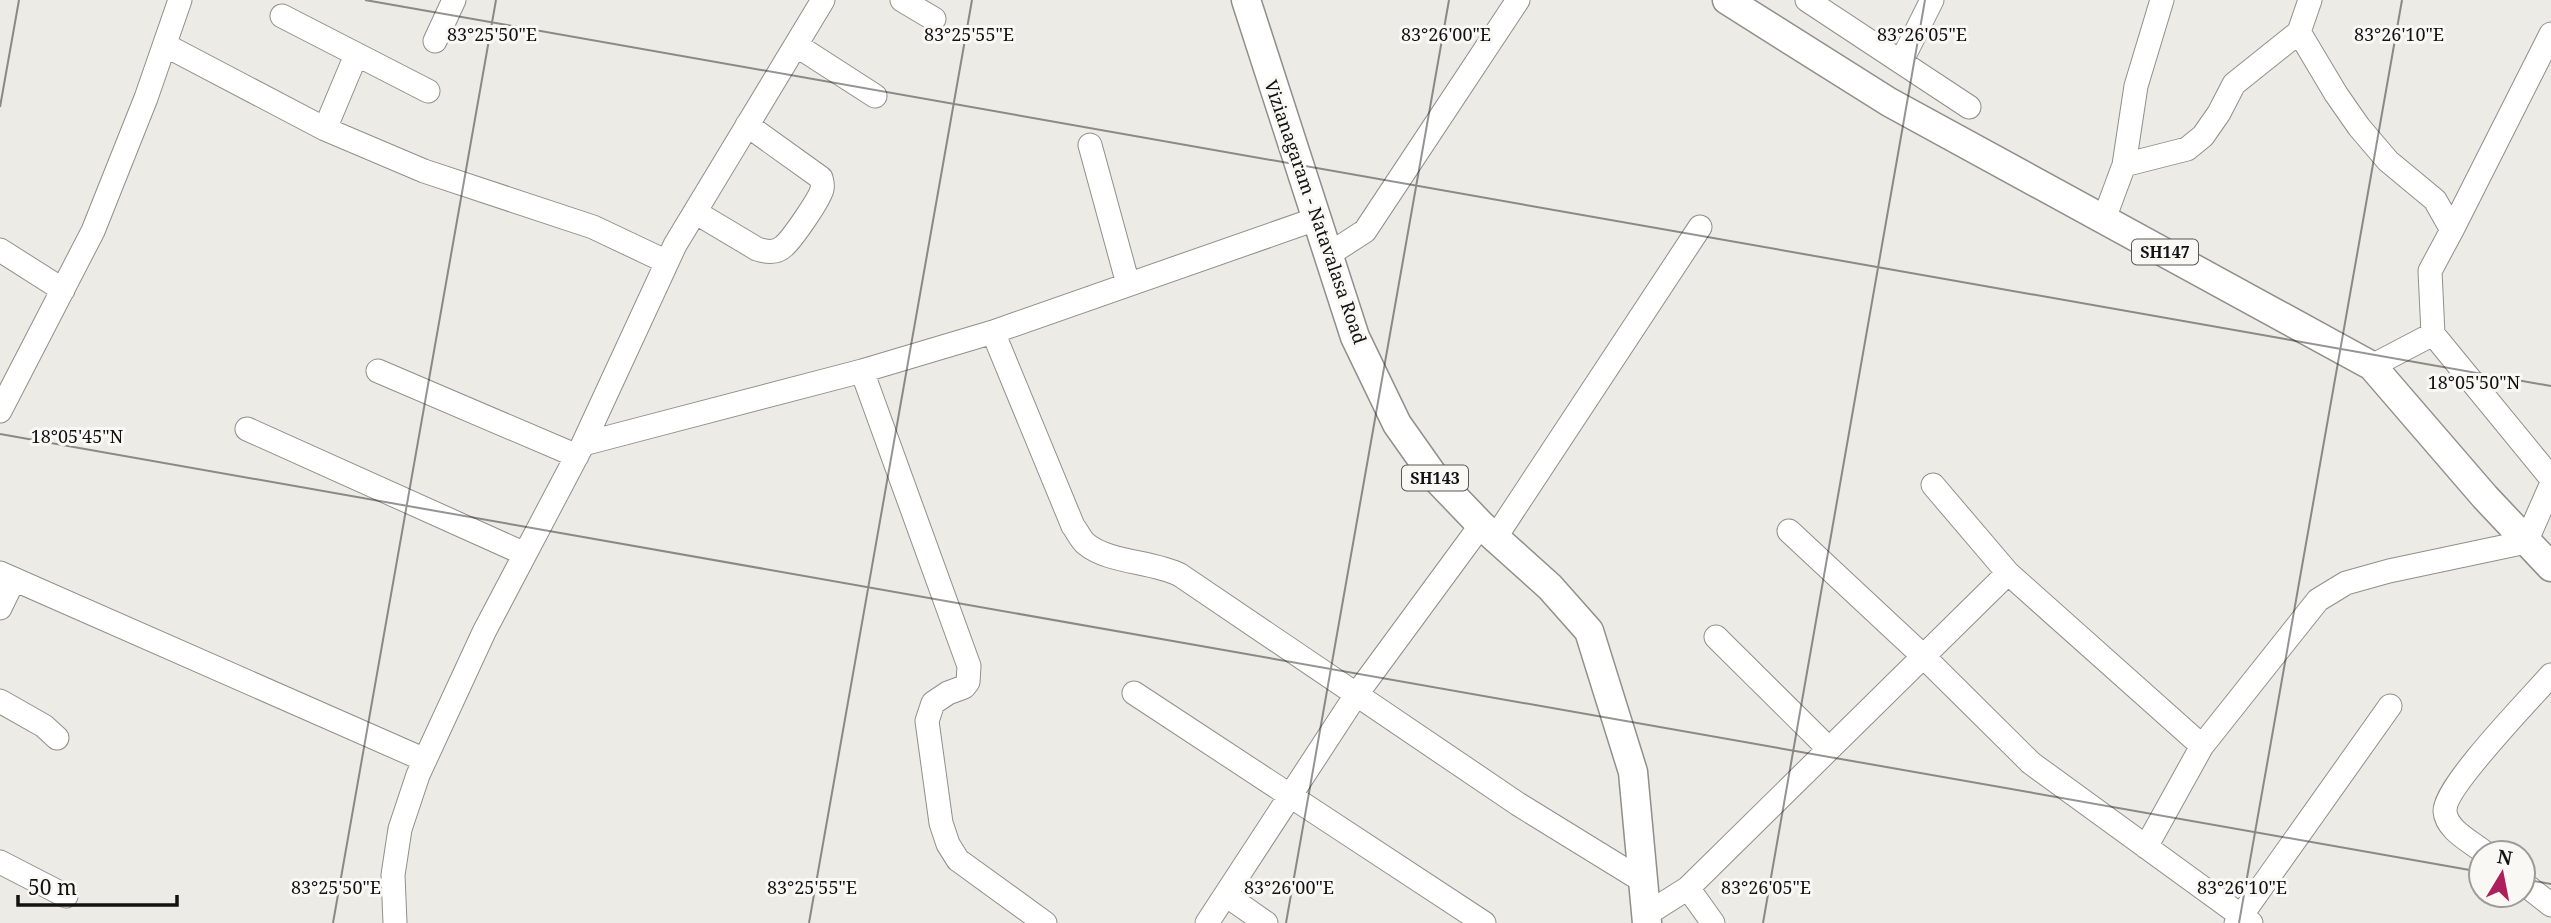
<svg xmlns="http://www.w3.org/2000/svg" width="2551" height="923" font-family="'Noto Serif',serif">
<rect width="100%" height="100%" fill="#ecebe6"/>
<g fill="none" stroke-linecap="round" stroke-linejoin="round">
<defs>
<path id="minor" d="M902 0 934 19
M1807 0 1969 107
M282 16 428 91
M2299 32 2310 0
M435 41 454 0
M165 45 325 129 424 171 593 227 667 262
M796 45 875 96
M1901 62 1932 0
M325 129 356 55
M1090 145 1128 284
M2124 165 2187 149 2203 136 2219 113 2234 84 2299 32 2336 94 2359 127 2388 161 2435 200 2452 230 2430 271 2433 334
M695 212 757 249C766 252 776 254 784 246 792 239 820 199 822 189 823 184 822 183 821 178L747 125
M2104 219 2124 165 2136 86 2162 0
M2452 230 2551 34
M0 250 63 290
M1328 255 1365 231 1518 0
M993 332 1073 526C1077 531 1081 540 1086 544 1109 563 1152 561 1180 575L1518 804 1643 881
M2372 366 2433 334 2551 478
M378 371 577 456
M862 371 969 666 968 682 964 687 948 693 933 703 927 721 941 823 948 844 958 860 1045 923
M0 411 93 231 146 98 180 0
M247 429 525 554
M583 444 862 371 993 332 1316 219
M1933 485 2008 573 2202 746
M1789 531 1923 656 2031 763 2251 923
M1495 538 1700 227
M0 573 425 760
M0 608 14 579
M1716 637 1829 749
M1134 693 1484 923
M0 701 44 726 57 738
M2146 847 2202 746 2318 600 2346 583 2389 571 2526 542 2551 485
M2485 853C2472 842 2446 830 2445 811 2444 787 2531 698 2551 675
M0 862 66 896
M2523 883 2551 905
M1688 888 1713 923
M1226 895 1266 923
M1647 914 1688 888 2008 573
M395 923 393 875 400 829 418 775 484 632 583 444 675 245 823 0
M1207 923 1356 695 1481 525
M2236 923 2390 706"/>
<path id="major" d="M1246 0 1355 337 1397 424 1433 475 1481 525 1550 587 1589 631 1633 772 1647 923
M1727 0 1889 102 2372 366 2485 497 2551 567"/>
</defs>
<use href="#minor" stroke="#908f8b" stroke-width="25"/>
<use href="#major" stroke="#908f8b" stroke-width="31"/>
<use href="#minor" stroke="#fff" stroke-width="23"/>
<use href="#major" stroke="#fff" stroke-width="28"/>
</g>
<path fill="none" stroke="#121210" stroke-width="2" stroke-opacity="0.45" d="M365 0 2551 386M0 107 19 0M0 434 2481 872M2523 879 2551 884M333 923 496 0M809 923 972 0M1286 923 1449 0M1763 923 1925 0M2239 923 2402 0"/>
<g text-anchor="middle" stroke-width="6" stroke-linejoin="round" paint-order="stroke">
<g fill="#f9f8f4" stroke="#575754" stroke-width="2">
<rect x="2132" y="239.5" width="66" height="25" rx="5"/>
<rect x="1402" y="465.5" width="66" height="25" rx="5"/>
</g>
<g font-size="16" font-weight="bold" fill="#121210">
<text x="2165" y="258">SH147</text>
<text x="1435" y="484">SH143</text>
</g>
<g font-size="18" fill="#121210" stroke="#f9f8f4">
<text transform="translate(1315 212) rotate(71)" y="6">Vizianagaram - Natavalasa Road</text>
</g>
</g>
<g font-size="18" text-anchor="middle" fill="#121210" stroke="#f9f8f4" stroke-width="6" stroke-linejoin="round" paint-order="stroke">
<text x="1922" y="41">83°26'05"E</text>
<text x="492" y="41">83°25'50"E</text>
<text x="969" y="41">83°25'55"E</text>
<text x="1446" y="41">83°26'00"E</text>
<text x="2399" y="41">83°26'10"E</text>
<text x="2474" y="389">18°05'50"N</text>
<text x="77" y="443">18°05'45"N</text>
<text x="336" y="894">83°25'50"E</text>
<text x="812" y="894">83°25'55"E</text>
<text x="1289" y="894">83°26'00"E</text>
<text x="1766" y="894">83°26'05"E</text>
<text x="2242" y="894">83°26'10"E</text>
</g>
<g transform="translate(2502 874) rotate(10)"><circle r="33" fill="#f9f8f4" stroke="#9d9c99" stroke-width="2"/>
<path d="M0-5L12 26L0 18L-12 26Z" fill="#ad1f5c"/>
<text y="-10" font-size="19" font-weight="bold" text-anchor="middle" fill="#121210">N</text>
</g>
<path d="M18 895v10h159v-10" fill="none" stroke="#121210" stroke-width="3.5"/>
<text x="28" y="895" font-size="21" fill="#121210" stroke="#f9f8f4" stroke-width="5" paint-order="stroke">50 m</text>
</svg>
